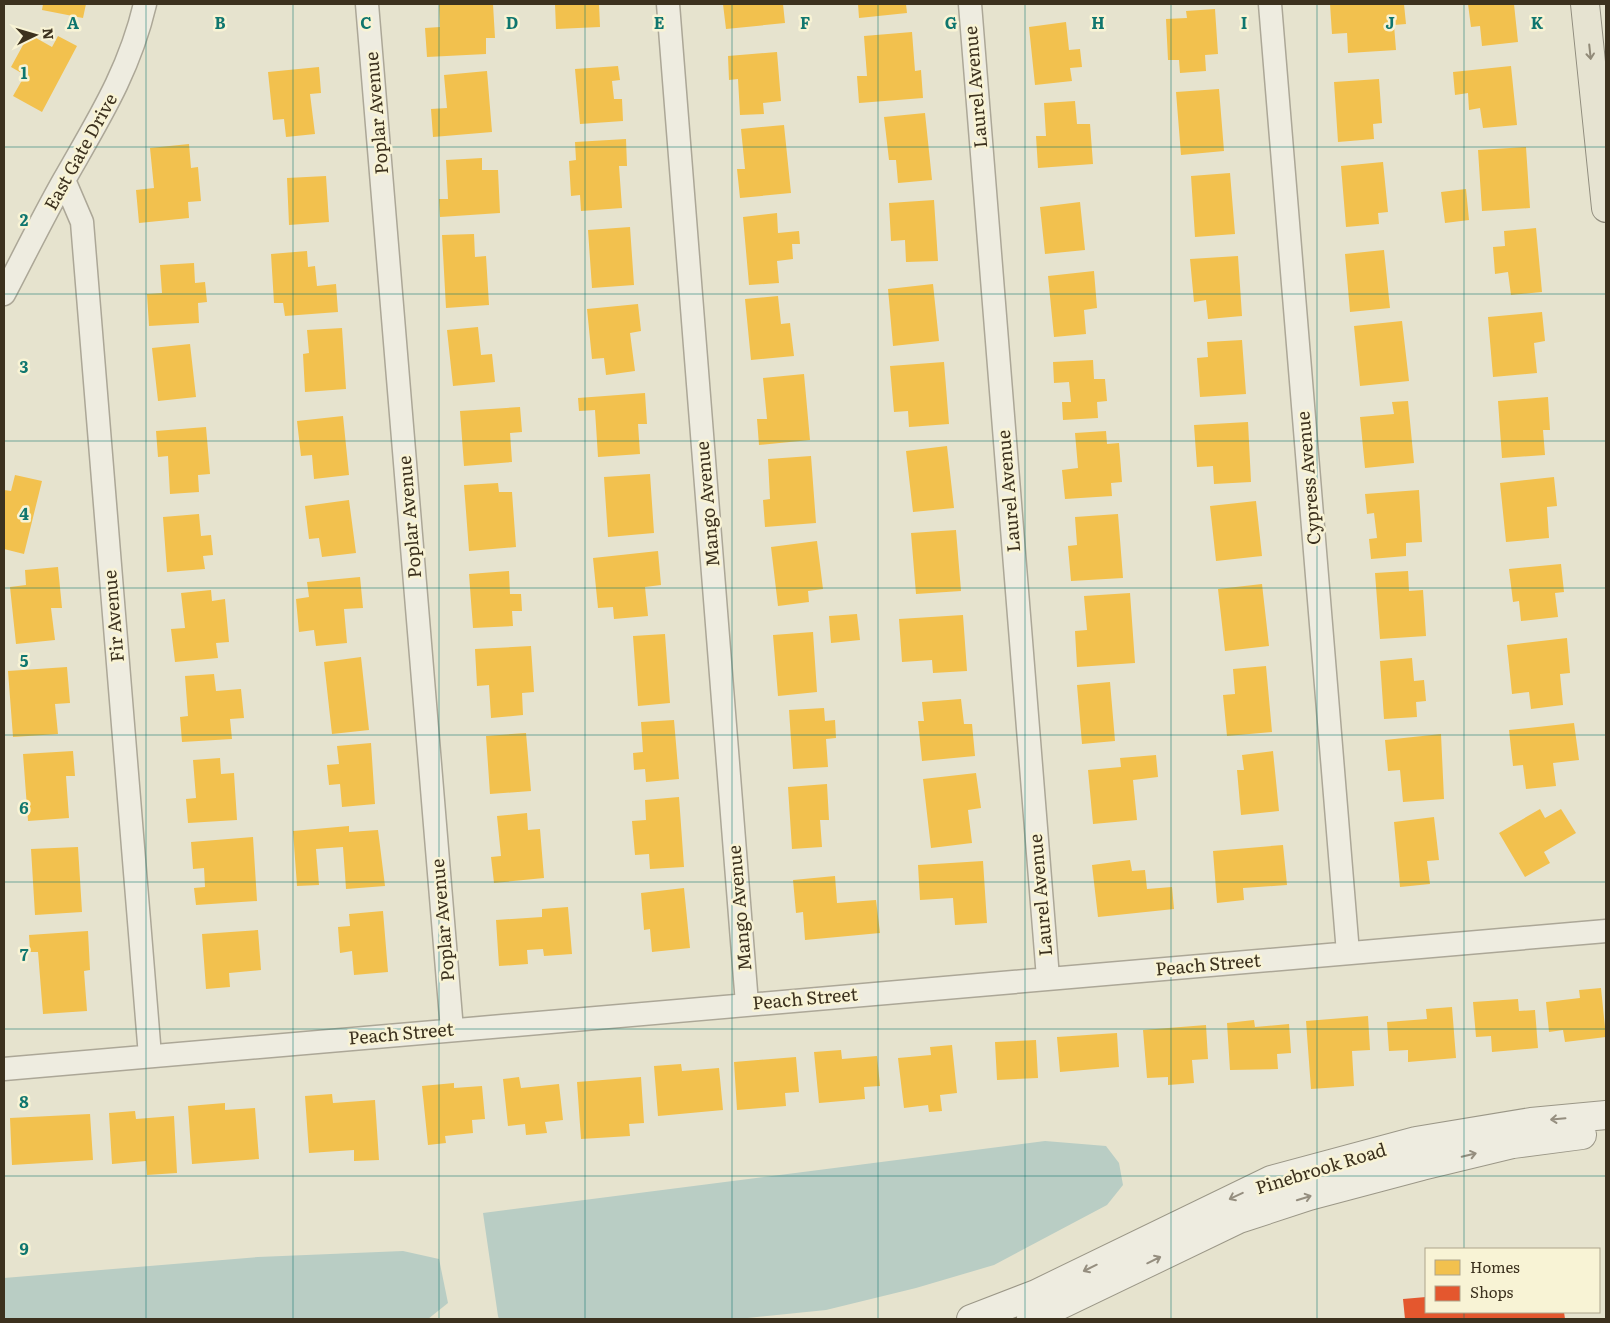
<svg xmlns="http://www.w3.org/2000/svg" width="1610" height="1323" font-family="Literata,serif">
<rect width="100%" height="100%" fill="#e6e3ce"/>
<path fill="#b9cdc4" d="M1045 1141 1106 1146 1119 1163 1123 1185 1107 1205 994 1265 916 1288 826 1310 738 1319H499L498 1316 483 1213Z
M403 1251 439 1259 448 1303 428 1319H4V1278L258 1257Z"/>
<path fill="#f2c14e" d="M43 4H86L83 18 42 10Z
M439 4H493L495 38H486V54L427 57 425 28 440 27Z
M555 4H599L600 27 556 29Z
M723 4H783L785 23 726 29Z
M858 4H906L907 13 859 18Z
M1330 4H1404L1406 24 1394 25 1396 50 1348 53 1347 33 1332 34Z
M1468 4H1514L1518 42 1482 46 1480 26 1471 27Z
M1215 9 1218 54 1205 55 1206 71 1180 73 1179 60H1168L1166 19 1187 18 1186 11Z
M1066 22 1069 50 1080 49 1082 67 1070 68 1072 81 1035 85 1029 27Z
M912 32 915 71 921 70 923 98 859 103 857 76H867L864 36Z
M29 34 52 47 58 36 77 46 42 112 13 96 25 75 11 67Z
M777 52 781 101 763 103 764 114 740 115 738 79 729 80 728 56Z
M618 66 620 80 612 81 614 99H622L623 121 580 124 575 69Z
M1511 66 1517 125 1483 128 1480 108 1469 110 1468 93 1455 95 1453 72Z
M319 67 321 93 310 94 315 134 286 137 284 119 273 120 268 72Z
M487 71 492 132 433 137 431 109 447 108 444 75Z
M1379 79 1382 123 1373 124 1374 139 1338 142 1334 82Z
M1219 89 1224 151 1181 155 1176 92Z
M1075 101 1077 124H1090L1093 164 1038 168 1036 136H1046L1044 103Z
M925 113 932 180 898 183 896 160H889L884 117Z
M784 125 791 193 740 198 737 169H745L741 129Z
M626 139 627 166H619L622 208 581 211 580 195 571 196 569 161 576 160 575 142Z
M189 144 191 168 198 167 201 201 188 202 189 218 139 223 136 190 154 188 150 148Z
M1526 147 1530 208 1482 211 1478 150Z
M482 158V170H498L500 213 440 217 439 199H448L446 160Z
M1383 162 1388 212 1378 213 1379 224 1346 227 1341 166Z
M1230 173 1235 234 1195 237 1191 176Z
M326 176 329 222 289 225 287 178Z
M1466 189 1469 220 1445 223 1441 192Z
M934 200 938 261 906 262 905 240 891 241 889 203Z
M1080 202 1085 250 1045 254 1040 207Z
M777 213 778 233 799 231 800 244H792L793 259 777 261 779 283 749 285 743 217Z
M630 227 634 285 592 288 588 230Z
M1536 228 1542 292 1511 295 1508 272 1495 274 1493 247 1505 246 1504 231Z
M474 234 475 257 486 256 489 305 446 308 442 235Z
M1384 250 1390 308 1350 312 1345 254Z
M307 251 308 267 315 266 317 286 336 284 338 312 285 316 283 303H274L271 254Z
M1238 256 1242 316 1208 319 1206 300 1194 302 1190 259Z
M194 263 195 283 205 282 207 302 198 303 199 323 149 326 147 294 162 293 160 265Z
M1094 271 1097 308 1084 310 1086 334 1054 337 1048 276Z
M933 284 939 341 893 346 888 289Z
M778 296 781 324 790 323 794 356 751 360 745 299Z
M638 304 641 331 630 333 635 371 606 375 604 358 592 359 587 309Z
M1542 312 1545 341 1534 343 1537 373 1493 377 1488 317Z
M1402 321 1409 381 1360 386 1354 326Z
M478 327 481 355 492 354 495 382 453 386 447 330Z
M342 328 346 389 305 392 303 354 309 353 307 330Z
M1242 340 1246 394 1200 397 1197 358 1208 357 1207 342Z
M190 344 196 397 158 401 152 348Z
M1093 360 1094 379H1105L1107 401 1097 402 1098 418 1063 420 1062 402H1071L1069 382 1054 383 1053 362Z
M944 362 949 424 909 427 908 411 894 412 890 366Z
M804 374 810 440 759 445 757 419H767L763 378Z
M645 393 647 424H638L640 454 598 457 595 410 579 411 578 398Z
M1548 397 1550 430H1543L1545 455 1502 458 1498 401Z
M1408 401 1414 463 1365 468 1360 417 1394 414 1392 402Z
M520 407 522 432 510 433 512 462 464 466 460 411Z
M343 416 349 475 314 479 312 455 301 456 297 421Z
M1248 422 1251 482 1214 484 1213 466 1197 467 1194 425Z
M206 427 210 474 198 475 199 492 170 494 168 456 158 457 156 431Z
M1106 431 1107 444 1119 443 1122 482 1111 483 1112 496 1065 499 1062 470 1078 468 1075 433Z
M947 446 954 508 913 512 906 451Z
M811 456 816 523 765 527 763 500 770 499 768 459Z
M650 474 654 533 608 537 604 477Z
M15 475 42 481 24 554 4 549V490L11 491Z
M1554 477 1557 506 1547 507 1549 538 1506 542 1500 483Z
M498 483 499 492H512L516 547 469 551 464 485Z
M1419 490 1422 542 1406 543V556L1371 559 1369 539 1377 538 1374 513 1367 514 1365 494Z
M349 500 356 553 322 557 319 538 309 539 305 506Z
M1256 501 1262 556 1216 561 1210 506Z
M199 514 201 536 211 535 213 555 203 556 205 569 167 572 163 517Z
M1118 514 1123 578 1071 581 1068 546 1077 545 1075 517Z
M956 530 961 591 916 594 911 533Z
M817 541 823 589 808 591 809 602 778 606 771 547Z
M658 551 661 585 645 587 648 616 614 619 613 607 598 608 593 558Z
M1561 564 1564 592 1555 593 1558 617 1521 621 1519 601 1513 602 1509 569Z
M58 567 62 608H51L55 640 16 644 10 587 26 585 25 570Z
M509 571 510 594H521L522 611H512L513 626 473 628 469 574Z
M1408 571 1409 591 1423 590 1426 636 1380 639 1375 573Z
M360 577 363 608 344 609 347 643 316 646 314 630 299 632 296 599 309 597 307 582Z
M1262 584 1269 646 1225 651 1218 589Z
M211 590 212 601 225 599 229 642 216 643 218 658 175 662 171 629 185 628 181 593Z
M1130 593 1135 663 1077 667 1075 631 1087 630 1084 596Z
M857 614 860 640 831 643 829 616Z
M963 615 967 671 933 673 932 660 902 662 899 619Z
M813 632 817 692 778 696 773 635Z
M665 634 670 703 638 706 633 636Z
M1567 638 1570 673 1560 674 1563 705 1531 709 1529 692 1512 694 1507 645Z
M531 646 534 692 522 693 523 715 491 718 489 685 477 686 475 649Z
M361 657 369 730 332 734 324 662Z
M1412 658 1414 681 1424 680 1426 701 1416 702 1417 717 1384 719 1380 661Z
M1266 666 1272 732 1227 736 1223 695 1235 694 1233 669Z
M67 667 70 703 55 704 58 734 13 737 8 671Z
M214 674 216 691 241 689 244 718 230 719 232 739 182 742 180 717 188 716 185 676Z
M1110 682 1115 741 1082 744 1077 685Z
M961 699 964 724H972L975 756 922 761 918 721H924L922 702Z
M824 708 825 721 835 720 836 738 826 739 828 767 793 769 789 710Z
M674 720 679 779 646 782 645 769 634 770 633 753 643 752 641 722Z
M1574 723 1579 760 1553 763 1556 786 1526 789 1523 765 1513 766 1509 730Z
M526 733 531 791 490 794 486 736Z
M1441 734 1444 799 1403 802 1400 770 1388 771 1385 740Z
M371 743 375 804 342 807 340 784 329 785 327 765 339 764 337 746Z
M73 751 75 776H66L69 818 28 821 23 754Z
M1273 751 1279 811 1241 815 1237 770H1244L1242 755Z
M1156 755 1158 777 1133 780 1137 820 1093 824 1088 770 1121 767 1120 758Z
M220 758 221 774 234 773 237 820 188 823 186 799 196 798 193 760Z
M976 773 981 808 968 810 972 843 931 848 923 779Z
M827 784 829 820H820L822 847 792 849 788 787Z
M679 797 684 867 650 869 649 854 635 855 632 821 646 820 645 800Z
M1540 809 1545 818 1561 809 1576 833 1544 852 1550 863 1525 877 1499 833Z
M527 813 528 830 540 829 544 878 494 883 491 857 501 856 497 816Z
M1434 817 1439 860 1427 861 1430 884 1400 887 1394 822Z
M349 826V832L378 830 385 886 346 889 343 847 316 849 319 885 297 886 293 831Z
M253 837 257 901 196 905 194 888 205 887 204 868 193 869 191 842Z
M1283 845 1287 885 1243 888 1244 900 1217 903 1213 851Z
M78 847 82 912 35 915 31 849Z
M1130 860 1132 871 1145 870 1147 889 1172 887 1174 909 1098 917 1092 865Z
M983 861 987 923 955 925 953 898 920 900 918 865Z
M835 876 837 903 876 900 880 933 805 940 803 912 796 913 793 880Z
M684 888 690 948 652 952 650 929 644 930 641 893Z
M568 907 572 954 544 956 543 949 527 950 528 964 499 966 496 920 542 917V909Z
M383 911 388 972 354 975 352 951 340 953 338 927 350 926 349 914Z
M258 930 261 970 229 973 230 987 206 989 202 934Z
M88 931 90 970 84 971 87 1011 43 1014 38 952H30L29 935Z
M1601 988 1606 1037 1565 1042 1563 1030 1549 1032 1546 1002 1580 998 1579 990Z
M1518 999 1519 1011 1535 1010 1538 1048 1492 1052 1491 1036 1476 1037 1473 1002Z
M1452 1007 1456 1058 1408 1062V1050L1389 1051 1387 1022 1427 1019 1426 1009Z
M1368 1016 1370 1050 1352 1051 1354 1086 1311 1089 1306 1021Z
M1254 1020 1255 1027 1289 1024 1291 1053 1277 1054 1278 1069 1230 1070 1227 1023Z
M1206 1025 1208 1059 1192 1060 1194 1083 1168 1085V1077L1147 1078 1143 1030Z
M1117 1033 1119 1067 1060 1072 1057 1037Z
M1036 1040 1038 1078 997 1080 995 1042Z
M952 1045 957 1093 940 1095 942 1111 929 1112 928 1105 904 1108 898 1058 931 1055 930 1047Z
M841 1050 842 1059 877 1056 880 1086 864 1087 865 1099 819 1103 814 1052Z
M796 1057 799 1092 785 1093 786 1106 737 1110 734 1062Z
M681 1064 682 1071 719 1068 723 1110 658 1116 654 1066Z
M519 1077 521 1088 559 1084 563 1120 545 1122 547 1133 526 1135 525 1124 508 1126 503 1079Z
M641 1077 644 1123 629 1124 630 1136 581 1139 577 1082Z
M454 1083V1088L482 1086 485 1119 472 1120 473 1133 445 1136 446 1143 428 1145 422 1086Z
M332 1094 333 1103 375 1100 379 1160 354 1161V1150L309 1153 305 1096Z
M225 1103V1110L255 1108 259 1159 192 1164 188 1106Z
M135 1111 136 1119 174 1116 177 1173 147 1175 146 1161 112 1164 109 1113Z
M90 1114 93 1160 12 1165 10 1118Z"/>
<path fill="#e4572e" d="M1426 1297V1312H1564L1565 1319H1405L1403 1299Z"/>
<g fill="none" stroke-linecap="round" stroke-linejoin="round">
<defs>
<path id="street" d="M367 4 452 1030
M668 4 747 1004
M970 4 1048 978
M1270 4 1348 953
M64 180 82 222 150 1056
M4 294C24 256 43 217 64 180 98 120 129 72 145 4
M4 1069 1606 931"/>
<path id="secondary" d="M971 1319 1036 1294 1271 1180 1416 1141 1531 1122 1606 1115
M1031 1319 1239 1219 1309 1196 1422 1166 1513 1144 1582 1135"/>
<path id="primary" d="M1585 4 1606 208"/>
</defs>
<use href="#street" stroke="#aca797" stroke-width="25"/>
<use href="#secondary" stroke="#9b9787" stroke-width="30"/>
<use href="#primary" stroke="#918d7e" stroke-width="30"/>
<use href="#street" stroke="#eeece0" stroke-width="22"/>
<use href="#secondary" stroke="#eeece0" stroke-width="28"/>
<use href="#primary" stroke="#e6e3d1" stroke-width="28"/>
</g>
<defs><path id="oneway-shaft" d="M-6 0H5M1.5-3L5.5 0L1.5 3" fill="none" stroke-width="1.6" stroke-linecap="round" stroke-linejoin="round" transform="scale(1.25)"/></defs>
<use stroke="#918a78" href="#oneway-shaft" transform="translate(1590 52) rotate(84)"/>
<g stroke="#958e7f">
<use href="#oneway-shaft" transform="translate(1558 1119) rotate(175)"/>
<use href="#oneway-shaft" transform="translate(1469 1155) rotate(-13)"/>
<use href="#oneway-shaft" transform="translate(1236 1196) rotate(155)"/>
<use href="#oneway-shaft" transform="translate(1304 1198) rotate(-17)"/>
<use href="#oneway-shaft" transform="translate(1154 1260) rotate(-26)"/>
<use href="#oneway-shaft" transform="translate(1090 1268) rotate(154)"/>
</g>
<path fill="none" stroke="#0f766e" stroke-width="1" stroke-opacity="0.55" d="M146 4V1319M293 4V1319M439 4V1319M585 4V1319M732 4V1319M878 4V1319M1025 4V1319M1171 4V1319M1317 4V1319M1464 4V1249M4 147H1606M4 294H1606M4 441H1606M4 588H1606M4 735H1606M4 882H1606M4 1029H1606M4 1176H1606M1464 1312V1319"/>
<g text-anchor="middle" stroke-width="5" stroke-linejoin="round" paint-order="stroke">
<g font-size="18" fill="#3c311e" stroke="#f8f3d5">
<text transform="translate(976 87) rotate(-95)" y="6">Laurel Avenue</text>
<text transform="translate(377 113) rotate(-95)" y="6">Poplar Avenue</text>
<text transform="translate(81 152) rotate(-61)" y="6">East Gate Drive</text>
<text transform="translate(1309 478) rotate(-95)" y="6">Cypress Avenue</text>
<text transform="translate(1009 491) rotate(-95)" y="6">Laurel Avenue</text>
<text transform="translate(708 504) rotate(-95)" y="6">Mango Avenue</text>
<text transform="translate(410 517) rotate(-95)" y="6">Poplar Avenue</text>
<text transform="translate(114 616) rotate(-95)" y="6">Fir Avenue</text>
<text transform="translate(1041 895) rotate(-95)" y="6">Laurel Avenue</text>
<text transform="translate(740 908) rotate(-95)" y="6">Mango Avenue</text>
<text transform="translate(443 920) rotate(-95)" y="6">Poplar Avenue</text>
<text transform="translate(1208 965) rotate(-5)" y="6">Peach Street</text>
<text transform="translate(805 999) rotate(-5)" y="6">Peach Street</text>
<text transform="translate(401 1034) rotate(-5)" y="6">Peach Street</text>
<text transform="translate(1321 1169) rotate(-17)" y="6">Pinebrook Road</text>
</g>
</g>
<g font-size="16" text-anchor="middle" font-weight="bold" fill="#0f766e" stroke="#f8f3d5" stroke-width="5" stroke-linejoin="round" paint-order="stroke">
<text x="73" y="29">A</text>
<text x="220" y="29">B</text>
<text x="366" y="29">C</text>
<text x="512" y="29">D</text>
<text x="659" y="29">E</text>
<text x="805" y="29">F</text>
<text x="951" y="29">G</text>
<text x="1098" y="29">H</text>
<text x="1244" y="29">I</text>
<text x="1390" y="29">J</text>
<text x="1537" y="29">K</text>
<text x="24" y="79">1</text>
<text x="24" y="226">2</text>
<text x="24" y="373">3</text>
<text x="24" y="520">4</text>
<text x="24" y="667">5</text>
<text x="24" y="814">6</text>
<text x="24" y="961">7</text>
<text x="24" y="1108">8</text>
<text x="24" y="1255">9</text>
</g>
<rect width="1610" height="1323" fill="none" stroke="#3c311e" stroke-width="10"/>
<rect x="1425" y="1248" width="175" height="65" fill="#f8f3d5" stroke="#ada58c"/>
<rect x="1435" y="1260" width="25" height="15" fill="#f2c14e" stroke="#ada58c"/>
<text x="1470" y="1273" font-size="15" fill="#3c311e">Homes</text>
<rect x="1435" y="1286" width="25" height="15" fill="#e4572e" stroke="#ada58c"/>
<text x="1470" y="1298" font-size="15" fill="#3c311e">Shops</text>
<g transform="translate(35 35) rotate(85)" stroke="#f8f3d5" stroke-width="4" paint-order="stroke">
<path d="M0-4L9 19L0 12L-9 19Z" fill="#3c311e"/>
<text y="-8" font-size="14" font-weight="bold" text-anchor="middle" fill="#3c311e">N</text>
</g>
</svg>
